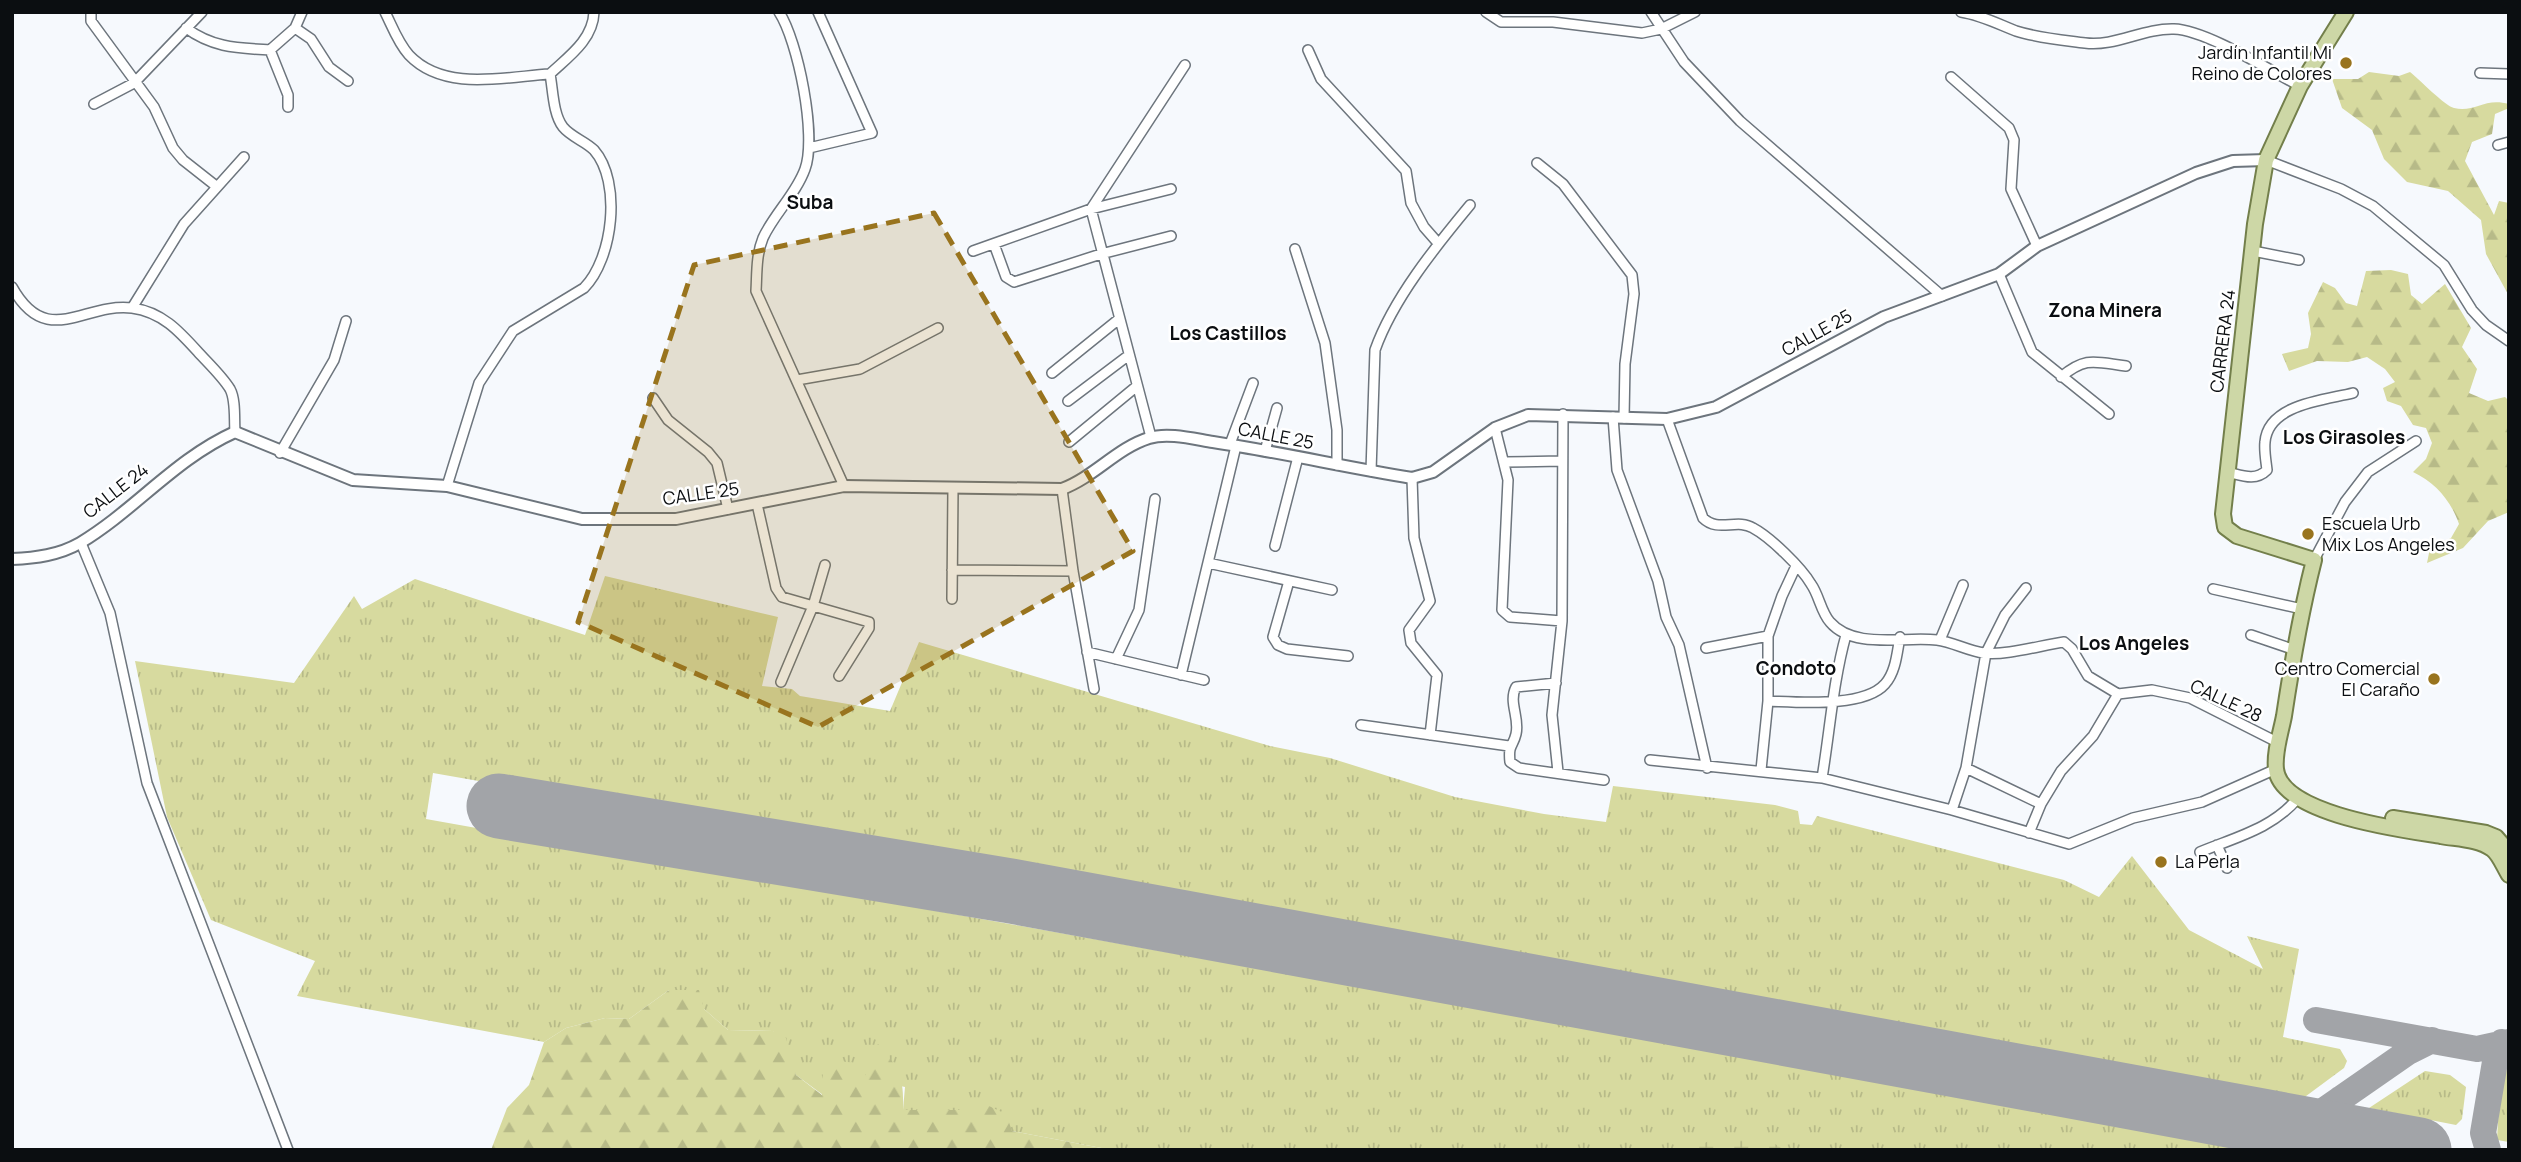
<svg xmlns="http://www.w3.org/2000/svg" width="2521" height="1162" font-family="Manrope,sans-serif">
<defs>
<pattern id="grass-tufts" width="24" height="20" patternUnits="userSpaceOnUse" patternTransform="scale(1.75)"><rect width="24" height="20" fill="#d7da9f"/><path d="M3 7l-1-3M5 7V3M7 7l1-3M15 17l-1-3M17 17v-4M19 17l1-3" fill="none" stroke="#b7ba88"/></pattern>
<pattern id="forest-firs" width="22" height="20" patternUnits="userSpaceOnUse" patternTransform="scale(1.75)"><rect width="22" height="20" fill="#d7da9f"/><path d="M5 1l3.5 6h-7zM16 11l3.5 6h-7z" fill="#b7ba88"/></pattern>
<pattern id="wetland-marsh" width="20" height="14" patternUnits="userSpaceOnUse" patternTransform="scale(1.75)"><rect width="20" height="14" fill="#d7da9f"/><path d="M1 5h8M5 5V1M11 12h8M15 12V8" fill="none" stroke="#b7ba88"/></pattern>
</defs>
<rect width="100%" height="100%" fill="#f6f9fd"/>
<path fill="url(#grass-tufts)" d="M605 576 778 617 762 686 792 689 800 696 890 711 919 642 1270 746 1330 758 1455 797 1544 814 1606 822 1613 786 1775 805 1798 811 1800 824 1812 825 1817 816 2064 880 2099 897 2132 856 2189 930 2263 969 2247 936 2299 949 2283 1037 2340 1049 2347 1061 2344 1068 2298 1102 433 773 426 819 2267 1150H1112L1012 1131 961 1110H903L905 1087 868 1079 823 1095 796 1075 773 1031 728 1030 704 1009 669 990 629 1019 605 1018 566 1028 544 1042 297 996 315 961 211 920 167 817 135 661 294 683 354 596 362 609 415 579 585 635Z
M2507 1067 2509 1068V1142L2497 1140 2499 1103Z
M2425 1071 2450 1075 2466 1087 2462 1119 2456 1125 2369 1108Z"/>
<path fill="url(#forest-firs)" d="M2369 72 2399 76 2410 72C2419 79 2445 106 2454 108 2475 113 2484 97 2509 104V108L2495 114 2492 134 2472 142 2465 161 2494 215 2499 201 2509 203V296L2486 254 2481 220 2448 191 2407 182 2384 159 2372 130 2342 108 2332 79H2358Z
M2391 270 2408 274 2411 295 2422 304 2445 284 2471 328 2462 347 2477 369 2469 393 2488 401 2505 397 2509 401V512L2488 521 2463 548 2427 563 2430 548 2451 538 2459 524C2451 501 2436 483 2413 472L2426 459 2432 443 2426 428 2413 425 2401 406 2387 401 2383 388 2395 382 2385 369 2367 357 2348 362 2317 361 2289 371 2282 354 2308 348 2311 334 2308 313 2323 282 2335 288 2346 303 2357 306 2366 271Z
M669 990H699L704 1009 728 1030 773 1031 786 1038 796 1075 822 1095 823 1068 836 1060 857 1064 868 1078V1062L878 1044C900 1069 904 1077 903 1110H961L974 1099 1006 1114 1012 1131 1112 1150H491L507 1108 529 1085 544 1042 566 1028 605 1018 629 1019Z"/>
<path fill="url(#wetland-marsh)" d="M1765 1137 1784 1150H1693L1710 1140Z"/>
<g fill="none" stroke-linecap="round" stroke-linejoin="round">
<path stroke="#a2a4a8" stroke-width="26" d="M2316 1020 2477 1049 2509 1042
M2340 1099C2331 1116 2341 1129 2356 1138
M2282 1125 2300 1124 2313 1118 2408 1052 2432 1040
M2488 1150 2483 1133 2497 1050 2502 1042"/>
<path stroke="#a2a4a8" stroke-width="65" d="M499 806 1011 891 2419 1150"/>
<defs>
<path id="minor" d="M91 12V21L154 107 173 148 183 160 216 186
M385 12C392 26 398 43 409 55 444 92 504 77 550 74
M779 12C798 41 817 136 805 169 796 194 774 214 763 238 756 255 757 274 756 291L844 486
M1486 12 1501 22H1553L1642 33 1661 29 1695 12
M1651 12 1684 62 1740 121 1942 296
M1961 12C1981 15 1998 24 2016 31 2038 38 2062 40 2085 43 2115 47 2143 28 2174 29 2206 30 2269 70 2300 86
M186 28C213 48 238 48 270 50L295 28 302 12
M295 28 311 39 329 67 348 81
M270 50 288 95V107
M1308 50 1321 79 1406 171 1411 203 1424 227 1438 243
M2480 73 2509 74
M1951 77 2009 128 2014 140 2011 189 2037 246
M94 104 134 83 202 12
M2498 145 2509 142
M809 148 872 133 818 12
M2266 160 2341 189 2373 206 2444 265 2472 310 2486 325 2509 341
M1537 163 1563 184 1632 275 1634 294 1625 364 1624 418
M994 244 1006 277 1014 282 1101 254 1171 236
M1295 249 1325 343 1337 430V465
M973 251 1091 209 1171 189
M2253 251 2299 260
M1999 274 2032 352 2109 414
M12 287C47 350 84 302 132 308 162 312 179 331 198 352 208 363 222 376 230 389 236 400 234 419 235 432
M132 308 184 224 244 157
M1052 373 1119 319
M2061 377C2086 356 2095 362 2126 366
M797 380 860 369 938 328
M653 398 668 420 708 452 717 463 728 509
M1068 401 1129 355
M1613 417 1617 470 1658 581 1666 617 1679 645 1707 768
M1667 419 1703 518C1718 533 1737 518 1753 528 1770 537 1801 567 1811 584 1819 595 1821 612 1830 622 1854 650 1904 636 1937 640 1953 642 1968 651 1984 653 2005 656 2042 645 2064 642L2072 649 2088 676 2118 694
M1495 428 1508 480 1502 610 1510 617 1562 621
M1151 437 1091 209 1185 65
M1069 442 1137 386
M1230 444 1253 383
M1265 451 1277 408
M280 453 334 360 346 321
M1505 462 1562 461
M1371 471 1375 350C1393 299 1436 246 1470 205
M2227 472C2241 475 2255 482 2267 470 2266 461 2264 451 2265 442 2268 404 2325 400 2353 393
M1412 478 1414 538 1430 601 1409 630 1411 643 1437 675 1430 735
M447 486 479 383 513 331 584 288C613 259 622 182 594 150 585 141 571 137 563 127 553 114 553 90 550 74 568 57 593 40 594 12
M1062 489 1073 571 1094 689
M757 504 776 588 782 597 869 622V628L839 676
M81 543 110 613 147 783 288 1150
M1275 546 1298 457
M2314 560 2345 502 2368 472 2416 441
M1208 563 1332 590
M952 570 1073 571
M1289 581 1273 637 1278 645 1287 649 1348 656
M2213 589 2302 609
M952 599 953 488
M2251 635 2295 650
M1940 640 1963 585
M1706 648 1768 636
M1087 652 1204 680
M1116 659 1139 610 1155 499
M1181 675 1236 446
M781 682 813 606 825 565
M1556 683 1516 687C1508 702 1520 718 1516 734 1513 747 1508 744 1510 762L1519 768 1604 780
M2118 694 2152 690 2190 698 2279 743
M1768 701C1798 702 1864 708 1885 684 1896 672 1897 652 1900 637
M1361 725 1509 746
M1650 760 1822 778 1952 810 2069 844 2133 818 2202 802 2276 769
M1966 768 2041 804
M1761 770 1768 701V636L1782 596 1796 566
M1558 772 1552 715 1562 621 1563 414
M1822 778C1830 730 1833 682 1846 635
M1952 810 1966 768 1986 653 2005 615 2026 588
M2029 833 2041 804 2061 771 2093 736 2118 694
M2217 845 2227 868
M2200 852C2236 837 2272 829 2298 798"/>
<path id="tertiary" d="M12 559C36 558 59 555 80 543 135 510 175 459 235 432L353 480 447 486 582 519H676L844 486 1062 489C1094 477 1117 448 1149 438 1168 432 1194 439 1213 442 1279 452 1345 467 1412 478L1433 472 1495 428 1528 415 1667 419 1716 407 1884 317 1999 274 2037 246 2196 173 2233 161 2266 160"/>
<path id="primary" d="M2346 12 2300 86 2266 160 2255 224 2223 514 2225 527 2237 536 2314 560C2301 611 2292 663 2284 716 2281 732 2274 752 2276 769 2281 815 2404 830 2441 836 2457 839 2478 839 2492 849 2499 854 2504 867 2509 875
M2393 818 2486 833 2496 837 2509 852"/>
</defs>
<use href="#minor" stroke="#6d757d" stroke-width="12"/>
<use href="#tertiary" stroke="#6d757d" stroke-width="14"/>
<use href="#primary" stroke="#737f4b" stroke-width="18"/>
<use href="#minor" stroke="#fff" stroke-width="9"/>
<use href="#tertiary" stroke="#fff" stroke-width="10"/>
<use href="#primary" stroke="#cdd7a6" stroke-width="14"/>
</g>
<path fill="#99741e" fill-opacity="0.2" stroke="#99741e" stroke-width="5" stroke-dasharray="14 9" stroke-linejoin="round" d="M934 213 1133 551 818 727 578 622 694 265Z"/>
<g fill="#99741e" stroke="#fff" stroke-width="2.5">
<circle cx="2346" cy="63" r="7"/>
<circle cx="2308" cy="534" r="7"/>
<circle cx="2434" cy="679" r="7"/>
<circle cx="2161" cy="862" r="7"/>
</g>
<g text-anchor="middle" stroke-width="5" stroke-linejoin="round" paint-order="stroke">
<g font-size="18" fill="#0b0e11" stroke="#fff" text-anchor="end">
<text x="2332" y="59">Jardín Infantil Mi<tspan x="2332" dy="21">Reino de Colores</tspan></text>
<text x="2322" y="530" text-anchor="start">Escuela Urb<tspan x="2322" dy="21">Mix Los Angeles</tspan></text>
<text x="2420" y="675">Centro Comercial<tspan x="2420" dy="21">El Caraño</tspan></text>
<text x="2175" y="868" text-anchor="start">La Perla</text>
</g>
<g font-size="18" fill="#0b0e11" stroke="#fff">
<text transform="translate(1817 333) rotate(-29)" y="6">CALLE 25</text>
<text transform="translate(2223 341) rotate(-83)" y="6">CARRERA 24</text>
<text transform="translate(1276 436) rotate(11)" y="6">CALLE 25</text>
<text transform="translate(116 491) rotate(-38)" y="6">CALLE 24</text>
<text transform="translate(701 494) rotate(-8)" y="6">CALLE 25</text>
<text transform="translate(2226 701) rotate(25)" y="6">CALLE 28</text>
</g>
<g font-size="19" font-weight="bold" fill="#0b0e11" stroke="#fff">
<text x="810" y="209">Suba</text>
<text x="2105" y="317">Zona Minera</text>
<text x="1228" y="340">Los Castillos</text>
<text x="2344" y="444">Los Girasoles</text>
<text x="2134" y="650">Los Angeles</text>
<text x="1796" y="675">Condoto</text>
</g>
</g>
<rect width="2521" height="1162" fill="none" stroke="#0b0e11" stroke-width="28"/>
</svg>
